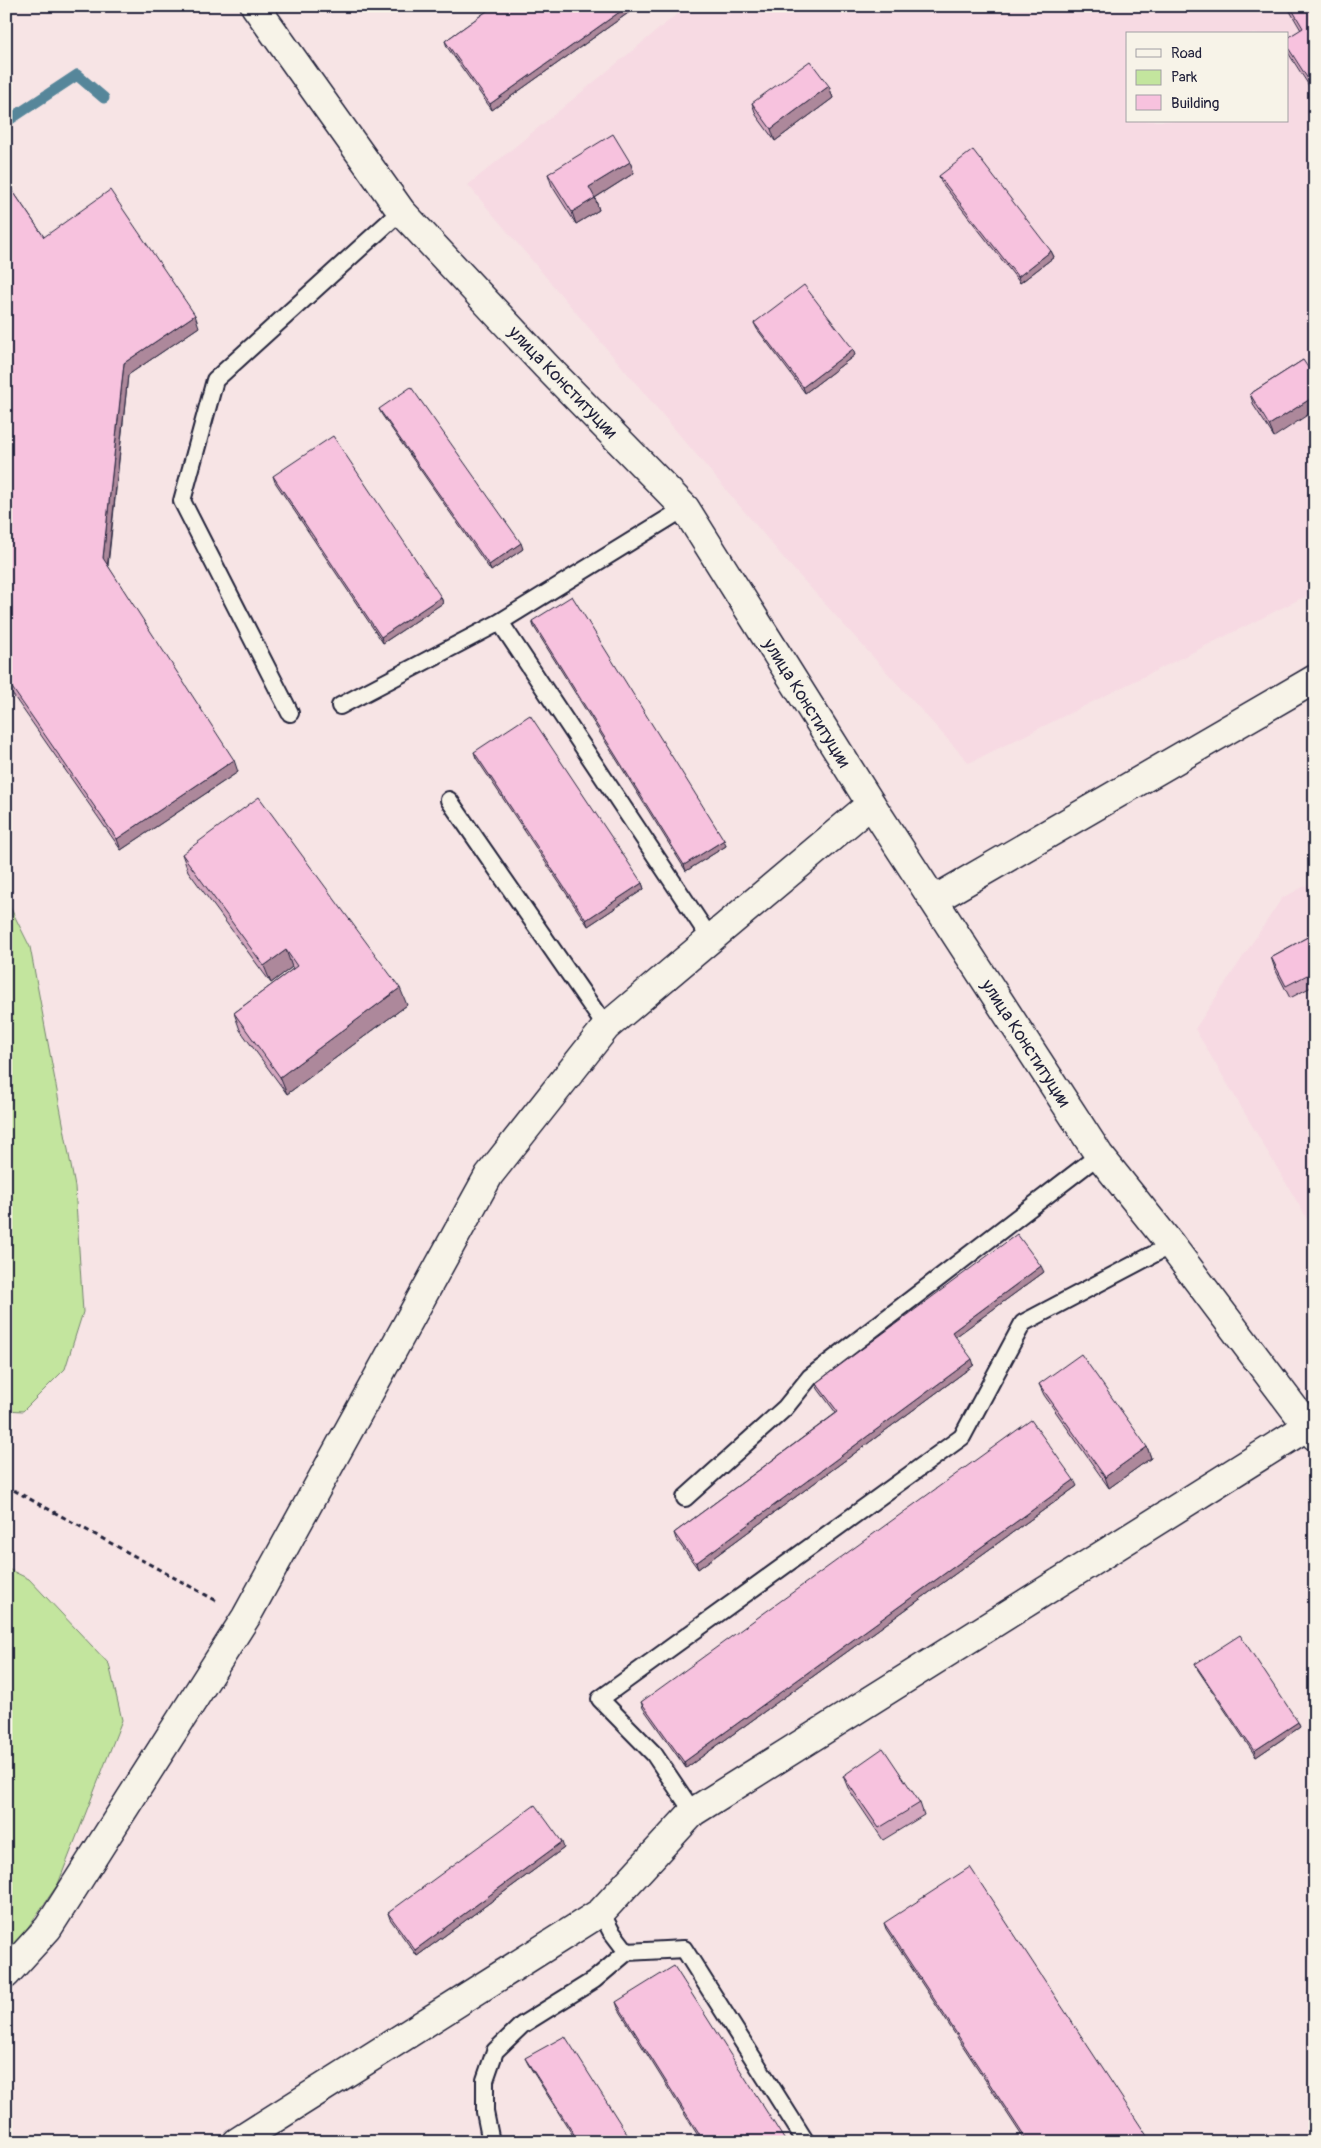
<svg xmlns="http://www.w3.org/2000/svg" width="1321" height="2148" font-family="Pangolin,sans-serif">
<rect width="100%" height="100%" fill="#f7e4e5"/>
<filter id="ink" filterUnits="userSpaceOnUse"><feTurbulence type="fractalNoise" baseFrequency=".02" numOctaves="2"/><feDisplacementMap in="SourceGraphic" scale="10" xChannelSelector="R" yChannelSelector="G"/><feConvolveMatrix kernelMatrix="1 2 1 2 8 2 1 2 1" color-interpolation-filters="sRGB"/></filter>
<g filter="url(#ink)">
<path fill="#f7dae3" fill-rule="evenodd" d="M687 6H1315V596L1302 598 969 763 788 563 468 185ZM1127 34H1287V121H1127Z
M1315 881V1232L1195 1029 1282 898Z"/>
<path fill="#c3e59e" stroke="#72846c" d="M6 899 30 947 75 1187 83 1312 65 1369 23 1411 6 1410Z
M6 1568 29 1579 109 1664 122 1720 58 1884 6 1959Z"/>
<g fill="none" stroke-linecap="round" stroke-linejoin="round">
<path stroke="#57869a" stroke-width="11" d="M6 122 77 75 104 98"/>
<defs>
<path id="service" d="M500 622 710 938
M340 706 500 622 685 508
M290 713 182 501 215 380 401 211
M449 800 606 1027
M685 1498 785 1408 810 1377 1099 1155
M693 1812 654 1754 600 1699 962 1437 1023 1323 1171 1245
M601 1912 611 1931 627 1952
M491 2142 485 2112V2080L495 2051 522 2025 594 1980 627 1952 684 1949 806 2142"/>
<path id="minor" d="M934 900 1315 679
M6 1974 48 1928 246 1617 489 1175 606 1027 871 804
M237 2142 601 1912 693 1812 1308 1426"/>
<path id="secondary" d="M255 6 401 211 546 366 685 508 871 804 1099 1155 1171 1245 1315 1436"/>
</defs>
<use href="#service" stroke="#22223b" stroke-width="20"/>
<use href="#minor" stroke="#22223b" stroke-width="31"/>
<use href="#secondary" stroke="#22223b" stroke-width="31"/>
<path stroke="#22223b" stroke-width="3" stroke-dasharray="5 4" stroke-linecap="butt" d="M6 1486 217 1601"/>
<use href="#service" stroke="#f7f3e8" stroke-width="16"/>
<use href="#minor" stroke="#f7f3e8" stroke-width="28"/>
<use href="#secondary" stroke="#f7f3e8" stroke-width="28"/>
</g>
<path fill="#d4a7bf" stroke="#22223b" d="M494 6H638L492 110 447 47 445 41Z
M1287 6H1315V95L1287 51V38L1301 30Z
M829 86 833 98 775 141 756 115 752 103Z
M630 162 634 173 595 198 599 210 576 224 552 186 548 174Z
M939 176 1051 251 1054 257 1020 283 941 182Z
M6 181 44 237 199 327 128 375 108 566 238 772 121 850 6 685Z
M754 323 855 355 805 393 757 329Z
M1303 360 1274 437 1254 406 1250 394Z
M379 409 523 549 491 571 382 415Z
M273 476 441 597 443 603 383 643 275 482Z
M532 621 724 840 726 846 686 871 534 627Z
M474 752 642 883 644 889 588 926 476 758Z
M182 854 407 1005 287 1094 240 1030 234 1013 293 969 292 967 271 983 188 871Z
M1315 933V985L1290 998 1275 969 1271 957Z
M1044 1272 955 1337 974 1365 698 1569 676 1539 674 1533 836 1413 818 1389 816 1383Z
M1039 1384 1147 1447 1151 1458 1109 1488 1044 1395Z
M1077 1486 686 1768 643 1708 641 1702Z
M1195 1664 1300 1727 1256 1757 1198 1670Z
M843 1776 920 1803 924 1815 883 1840 848 1788Z
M564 1848 417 1956 390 1919 388 1913Z
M884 1923 1151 2142H1026L886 1929Z
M616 2002 786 2142H702L618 2008Z
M525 2058 632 2142H577L528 2064Z"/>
<path fill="#ad889b" stroke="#22223b" d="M628 6H638L492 110 490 104Z
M829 86 833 98 775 141 771 129Z
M630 162 634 173 593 199 589 187Z
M595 198 599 210 576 224 572 212Z
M1051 251 1054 257 1020 283 1018 277Z
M195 315 199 327 128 375 107 570 103 558 124 363Z
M853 349 855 355 805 393 803 387Z
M1315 396V410L1274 437 1269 425Z
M521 543 523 549 491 571 489 565Z
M441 597 443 603 383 643 381 637Z
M234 760 238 772 121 850 117 839Z
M724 840 726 846 686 871 684 865Z
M642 883 644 889 588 926 586 920Z
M286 950 292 967 271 983 264 966Z
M400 988 407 1005 287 1094 280 1077Z
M1041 1266 1044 1272 954 1338 952 1332Z
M972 1359 974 1365 698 1569 696 1563Z
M1147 1447 1151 1458 1109 1488 1105 1477Z
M1074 1480 1077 1486 686 1768 684 1762Z
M1298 1722 1300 1727 1256 1757 1254 1751Z
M562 1842 564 1848 417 1956 415 1950Z"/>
<path fill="#f7c2de" stroke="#22223b" d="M494 6H628L490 104 445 41Z
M1290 6H1315V90L1287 46V38L1303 28Z
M810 61 829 86 771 129 752 103Z
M613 134 630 162 589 187 595 198 572 212 548 174Z
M973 150 1051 251 1018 277 939 176Z
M6 181 44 237 110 190 195 315 124 363 103 558 234 760 117 839 6 679Z
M804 285 853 349 803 387 754 323Z
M1303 360 1315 378V396L1269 425 1250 394Z
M411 387 521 543 489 565 379 409Z
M333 436 441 597 381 637 273 476Z
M572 596 724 840 684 865 532 621Z
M530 715 642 883 586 920 474 752Z
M259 797 400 988 280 1077 234 1013 297 966 286 950 264 966 182 854Z
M1315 933V971L1286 986 1271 957Z
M1017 1234 1041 1266 952 1332 972 1359 696 1563 674 1533 838 1412 816 1383Z
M1081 1354 1147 1447 1105 1477 1039 1384Z
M1031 1420 1074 1480 684 1762 641 1702Z
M1240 1635 1298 1722 1254 1751 1195 1664Z
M883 1748 920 1803 879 1828 843 1776Z
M535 1805 562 1842 415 1950 388 1913Z
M970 1867 1151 2142H1028L884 1923Z
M674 1966 786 2142H704L616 2002Z
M565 2036 632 2142H579L525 2058Z"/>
</g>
<g text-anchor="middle" stroke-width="5" stroke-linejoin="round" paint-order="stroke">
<g font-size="18" fill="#22223b" stroke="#f7f3e8">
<text transform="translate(563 382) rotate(46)" y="6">улица Конституции</text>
<text transform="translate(807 703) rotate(58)" y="6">улица Конституции</text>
<text transform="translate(1026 1043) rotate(57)" y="6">улица Конституции</text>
</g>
</g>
<rect width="1321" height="2148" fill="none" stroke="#f7f3e8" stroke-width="25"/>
<rect x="12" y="12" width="1296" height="2123" fill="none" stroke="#22223b" stroke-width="2" filter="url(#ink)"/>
<rect x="1126" y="32" width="162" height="90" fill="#f7f3e8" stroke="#a29fa3"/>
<rect x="1136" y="49" width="25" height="8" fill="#f7f3e8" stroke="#a29fa3"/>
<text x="1171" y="58" font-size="15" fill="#22223b">Road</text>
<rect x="1136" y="70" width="25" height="15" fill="#c3e59e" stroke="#a29fa3"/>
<text x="1171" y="82" font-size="15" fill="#22223b">Park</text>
<rect x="1136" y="95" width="25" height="15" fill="#f7c2de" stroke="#a29fa3"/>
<text x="1171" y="108" font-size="15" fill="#22223b">Building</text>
</svg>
